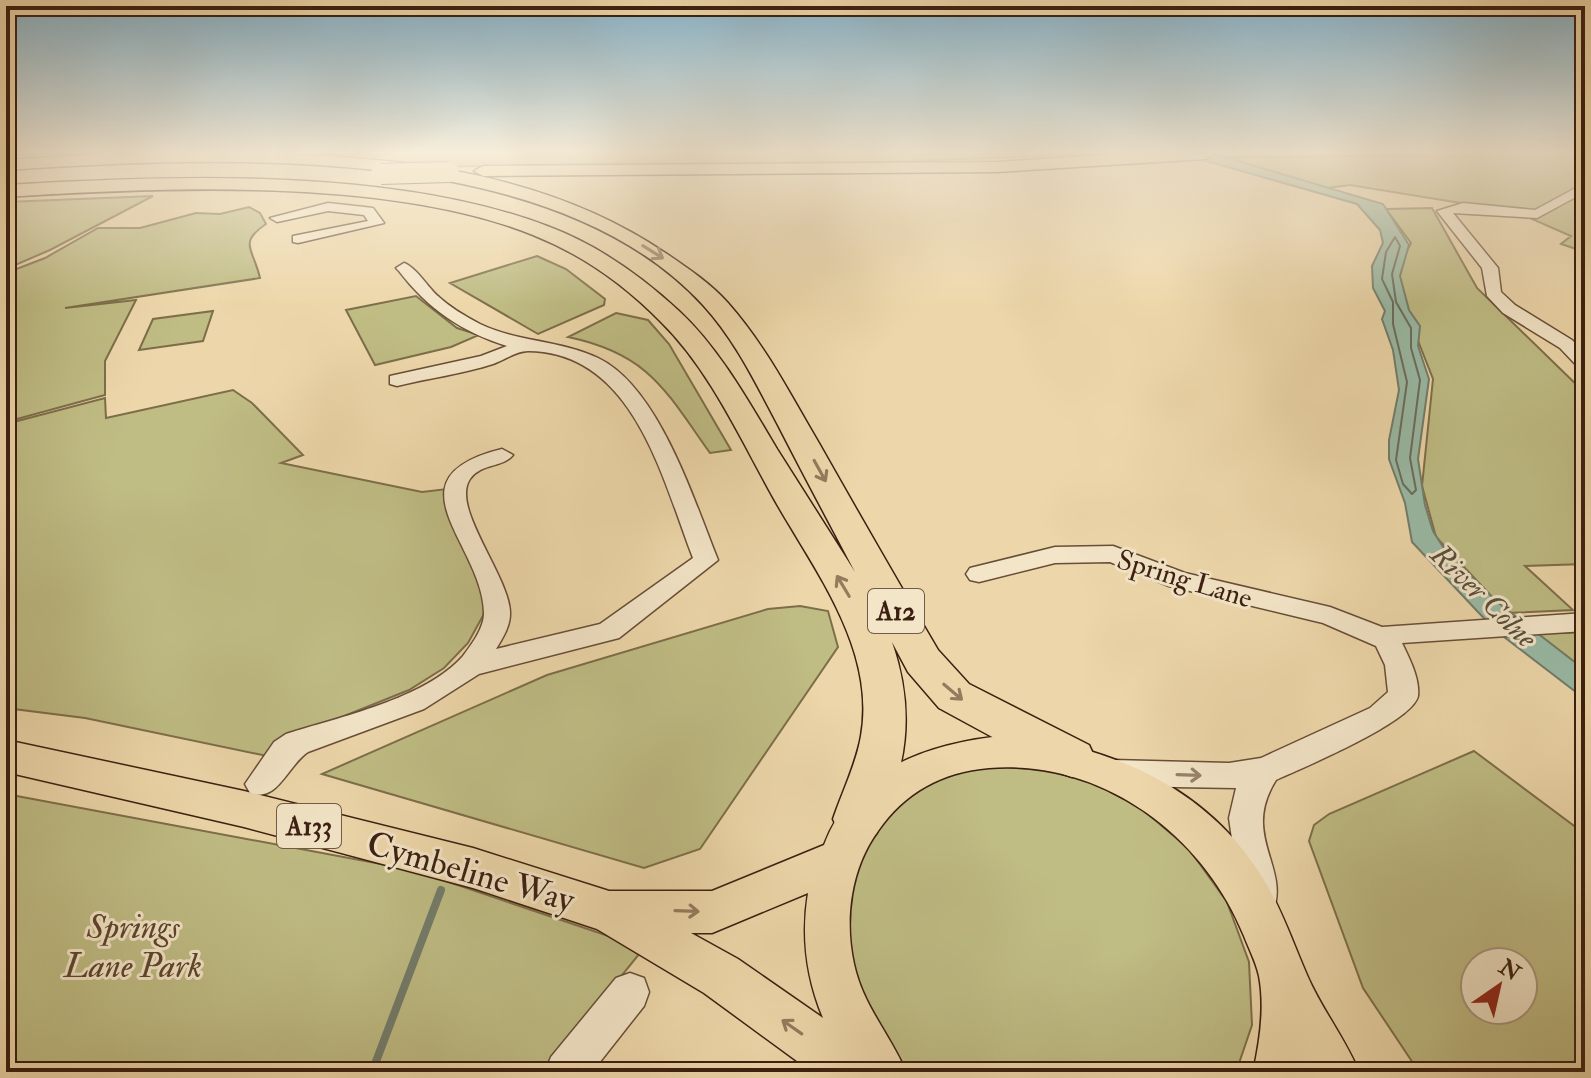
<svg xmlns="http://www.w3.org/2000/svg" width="1591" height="1078" font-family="'IM FELL Double Pica',serif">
<rect width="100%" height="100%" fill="#edd7aa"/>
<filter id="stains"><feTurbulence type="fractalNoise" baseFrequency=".0025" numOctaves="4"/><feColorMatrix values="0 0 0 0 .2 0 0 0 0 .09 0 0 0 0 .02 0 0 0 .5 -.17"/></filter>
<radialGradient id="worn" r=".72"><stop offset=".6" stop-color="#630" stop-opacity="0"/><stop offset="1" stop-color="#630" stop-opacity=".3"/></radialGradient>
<path fill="#bfbc84" stroke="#7d6e4a" stroke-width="2" fill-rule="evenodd" d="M6 154H1099L831 164 359 167 280 158 6 164Z
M1197 154 1227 157 1585 154V252L1561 244 1571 236 1516 212 1350 185 1328 188Z
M153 196 50 250 6 269V202Z
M249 207 260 213 266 224C238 243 253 248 260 278L65 308 136 300 105 361V395L6 422V273L45 258 98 228H140L196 213 220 214Z
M1432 208 1477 288 1585 393V564L1525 566 1573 610 1507 613 1436 537 1422 486 1433 379 1393 277 1411 243 1386 209Z
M537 256 566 269 605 299 604 305 538 334 450 283Z
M416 296 457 328 479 335 451 347 375 365 346 310Z
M213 311 203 341 139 350 153 319Z
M616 313 648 320 669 344 731 450 710 453C665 390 649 354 568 337Z
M233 390 252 403 303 455 281 463 422 492 447 489 455 531 482 586 485 612 468 643 444 668 409 690 327 723 267 756 85 718 6 708V424L105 398 106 418Z
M800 606 828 611 838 647 700 849 644 868 322 774 547 675 768 609Z
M1525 625 1561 633 1585 632V670Z
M1474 751 1585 834V1072H1419L1363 988 1309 841 1314 825 1329 814ZM1475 962H1523V1010H1475Z
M1028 765 1089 780 1142 809 1189 849 1227 902 1249 962 1252 1025 1236 1072H903L858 1003 840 933 847 871 874 820 916 785 969 767Z
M6 794 413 870 644 948 544 1072H6Z"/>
<path fill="#99baa6" stroke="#737c6a" stroke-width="2" d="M1182 154H1214L1383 204 1409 245 1400 276 1409 310 1420 326 1418 346 1429 379 1418 459 1425 505 1433 531 1443 547 1496 601 1585 670V699L1495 630 1412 542 1405 503 1389 459V440L1399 390 1393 350 1382 319 1385 311 1373 288 1372 266 1383 243 1380 230 1357 204Z"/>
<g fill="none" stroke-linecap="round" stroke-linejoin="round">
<path stroke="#6a6c5c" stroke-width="2" d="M1395 237 1400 246 1392 274 1396 302 1411 328V348L1420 380 1410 458 1416 490 1412 494 1403 484 1396 460 1407 382 1393 324V302L1382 279 1386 252Z"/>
<path stroke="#737c6a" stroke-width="8" d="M372 1072 441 890"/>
<defs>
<path id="minor" d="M1585 183V192L1537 218 1453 213 1498 268 1501 292 1515 305 1572 340 1585 353V369L1579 368 1560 348 1503 313 1487 296 1482 268 1437 211 1463 203 1535 210Z
M328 203 373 208 384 223 298 243 293 242V236L368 221 364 215 328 211 277 222 270 218Z
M404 263C417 268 428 288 439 297 451 308 465 316 480 324 517 342 560 340 598 358 659 387 694 501 718 560L619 638 479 674 424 709 308 752C287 766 278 803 250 793L245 784 274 742 286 734C339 717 425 699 463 656 472 644 484 628 484 613 483 544 384 478 502 449L513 455C502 468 481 463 470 479 450 508 511 578 510 614 510 627 502 639 496 649L600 624 693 558C662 478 634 352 528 351 517 351 504 360 493 364 462 374 429 378 397 386L390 384V376L481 356 507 346C462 332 428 309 399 271L396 268Z
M1113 546 1185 573 1330 607 1382 627 1585 613V631L1402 643C1409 658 1420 678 1418 696 1413 722 1302 768 1276 780 1240 837 1292 868 1272 914L1259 919 1246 914 1241 902 1229 818 1236 788 1113 786 1102 782 1097 773 1102 764 1113 760 1229 763 1261 758 1370 708 1388 692 1385 665 1376 646 1323 623 1169 586 1110 562 1055 563 979 582 970 580 966 574 970 568 1055 547Z
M630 973 644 978 649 992 644 1006 592 1072H545L551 1057 616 978Z"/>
<path id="major" d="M1013 735C1115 748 1209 789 1264 880 1282 910 1293 943 1307 975 1321 1008 1345 1038 1359 1072H1253C1260 1041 1265 1007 1259 976 1256 962 1249 949 1244 936 1203 834 1101 759 989 768 942 772 905 792 878 831 851 868 844 919 854 964 863 1006 890 1034 906 1072H812L704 993 597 929 473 888 244 827 6 772V740L244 791 473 848 609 891H712L824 845C854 765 937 741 1013 735ZM808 893C801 937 806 977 823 1018L738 959 691 933H712Z"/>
<path id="highway" d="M97 154C288 154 501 141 667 254 689 269 710 283 728 303 766 346 791 396 820 445 859 514 898 582 938 650L969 684 1089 745 1095 758 1089 771 1072 777 1055 771 939 708 908 672 892 642C916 713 907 768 876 834L858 841 840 834 833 819C842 792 856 765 861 736 876 652 818 575 778 506 743 445 712 372 661 322 625 285 581 254 533 235 390 177 160 187 6 197V185C170 175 393 167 547 226 596 244 640 275 679 311 719 348 749 402 777 449 803 490 829 531 855 572 830 524 804 476 779 427 756 384 736 341 703 305 550 138 212 157 6 170V160Z
M1119 154H1214L1206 159 997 172 483 176 474 171 483 166 997 162Z"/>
</defs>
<use href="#minor" stroke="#684d37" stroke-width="3"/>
<use href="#major" stroke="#3b1f11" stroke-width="3"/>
<use href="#highway" stroke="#3b1f11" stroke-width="3"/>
<use href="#minor" fill="#f3e5c8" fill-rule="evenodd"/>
<use href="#major" fill="#edd7aa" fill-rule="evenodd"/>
<use href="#highway" fill="#edd7aa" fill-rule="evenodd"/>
<defs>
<path id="highway-bridge" d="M381 174 449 172"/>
</defs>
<use href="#highway-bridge" stroke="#3b1f11" stroke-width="22" stroke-linecap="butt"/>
<use href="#highway-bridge" stroke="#edd7aa" stroke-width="20"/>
</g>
<defs><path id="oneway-shaft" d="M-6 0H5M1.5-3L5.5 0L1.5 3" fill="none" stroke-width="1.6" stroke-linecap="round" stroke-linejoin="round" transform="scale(2)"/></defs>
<g stroke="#947b5e">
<use href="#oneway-shaft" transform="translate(653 252) rotate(32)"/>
<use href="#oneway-shaft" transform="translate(820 471) rotate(61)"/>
<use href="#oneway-shaft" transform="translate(843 586) rotate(-121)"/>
<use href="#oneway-shaft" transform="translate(953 692) rotate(40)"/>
<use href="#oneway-shaft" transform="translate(687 911) rotate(2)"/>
<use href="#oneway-shaft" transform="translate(792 1027) rotate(-145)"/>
</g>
<use stroke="#97826c" href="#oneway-shaft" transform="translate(1189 775) rotate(2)"/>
<linearGradient id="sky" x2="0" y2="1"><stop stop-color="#88b6ce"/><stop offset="0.5" stop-color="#f7edd9"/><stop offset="1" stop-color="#f7edd9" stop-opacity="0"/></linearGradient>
<rect width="1591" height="305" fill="url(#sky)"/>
<g text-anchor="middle" stroke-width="6" stroke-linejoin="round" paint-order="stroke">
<g fill="#f3e5c8" stroke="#725a48" stroke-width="2">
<rect x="868" y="589" width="56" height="44" rx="6"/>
<rect x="277" y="804" width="64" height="44" rx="6"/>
</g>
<g font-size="26" font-weight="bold" fill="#3b1f11">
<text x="896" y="620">A12</text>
<text x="309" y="835">A133</text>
</g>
<g font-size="28" fill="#3b1f11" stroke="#f3e5c8">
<text transform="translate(1185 578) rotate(17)" y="10">Spring Lane</text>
</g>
<g font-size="30" font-style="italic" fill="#574e3e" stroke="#f3e5c8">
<text transform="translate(1484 596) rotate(44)" y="10">River Colne</text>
</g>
<g font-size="34" fill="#3b1f11" stroke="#f3e5c8">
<text transform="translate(471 871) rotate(16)" y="12">Cymbeline Way</text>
</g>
<g font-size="34" font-style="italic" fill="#5c462e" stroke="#f3e5c8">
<text x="133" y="938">Springs<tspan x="133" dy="39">Lane Park</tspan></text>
</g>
</g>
<rect width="1591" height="1078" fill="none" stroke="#edd7aa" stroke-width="32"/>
<rect x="8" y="8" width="1575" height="1062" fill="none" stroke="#3b1f11" stroke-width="4"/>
<rect x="16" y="16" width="1559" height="1046" fill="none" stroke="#3b1f11" stroke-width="2"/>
<g transform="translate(1499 986) rotate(34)"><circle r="38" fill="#f3e5c8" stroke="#a9967f" stroke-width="2"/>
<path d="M0-6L14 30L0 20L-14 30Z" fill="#8f2418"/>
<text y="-12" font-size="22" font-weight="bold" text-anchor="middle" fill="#3b1f11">N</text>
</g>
<rect width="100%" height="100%" filter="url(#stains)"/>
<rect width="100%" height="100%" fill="url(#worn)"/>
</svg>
